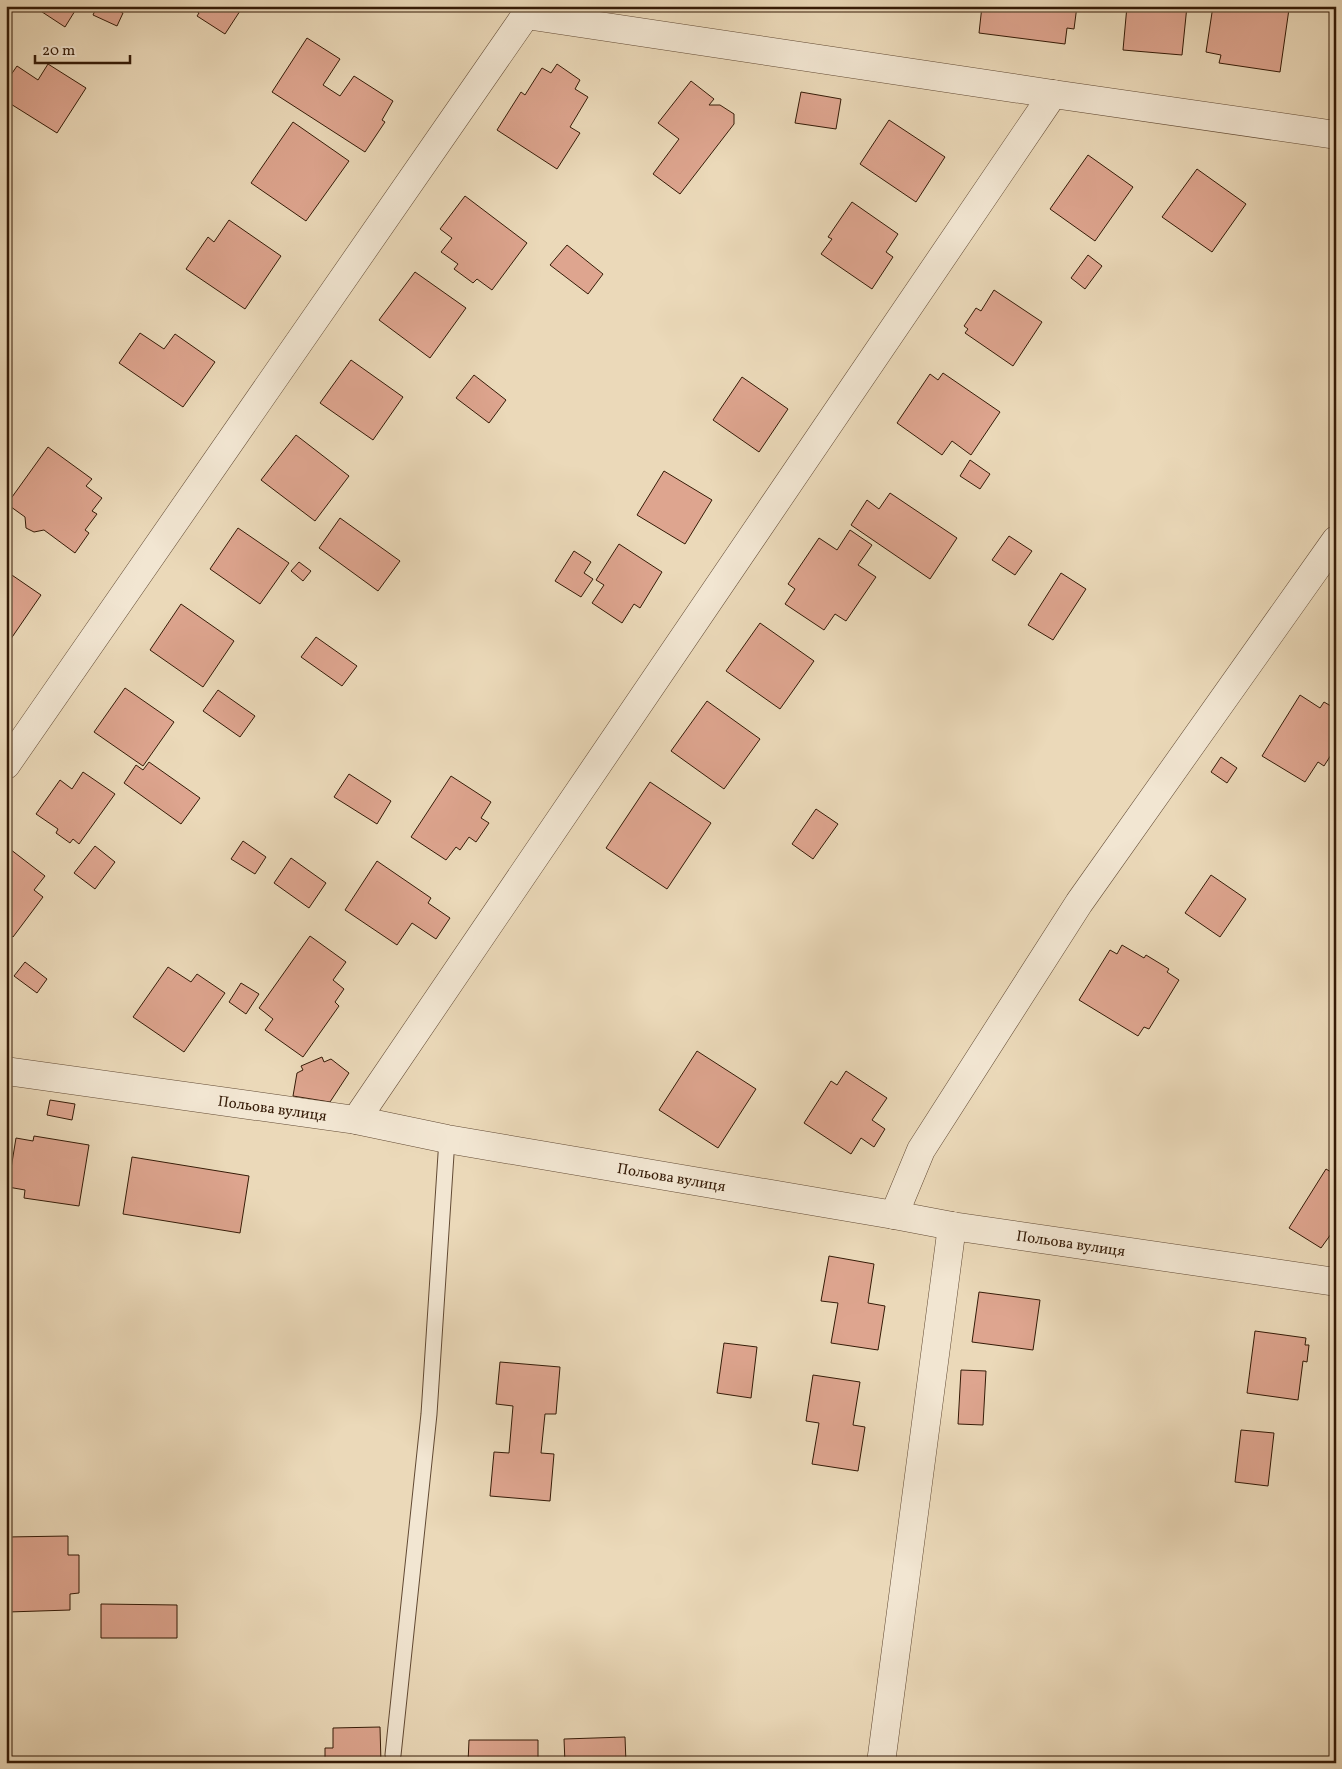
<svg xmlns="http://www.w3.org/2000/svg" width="1342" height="1769" font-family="Vollkorn,serif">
<rect width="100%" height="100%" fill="#ebd9b9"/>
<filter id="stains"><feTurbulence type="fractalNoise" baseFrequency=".004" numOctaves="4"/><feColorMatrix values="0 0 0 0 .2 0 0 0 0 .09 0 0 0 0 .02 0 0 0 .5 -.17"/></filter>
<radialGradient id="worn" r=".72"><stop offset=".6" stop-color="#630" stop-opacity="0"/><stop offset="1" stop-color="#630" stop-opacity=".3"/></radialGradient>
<path fill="#dea58f" stroke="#351b07" d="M33 6H78L65 27Z
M97 6H109L123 13 117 26 93 15Z
M190 6H234L240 11 225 34 197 16 199 13Z
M982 6H1077L1074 29 1067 28 1065 44 979 33Z
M1127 6H1187L1182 55 1123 50Z
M1213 6H1269L1289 9 1280 72 1219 63 1221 55 1206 52Z
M307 38 340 59 323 85 340 96 354 76 393 101 382 120 385 122 365 152 272 92Z
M48 64 86 88 57 133 6 101V82L17 66 38 80Z
M557 64 580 80 575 89 588 97 570 127 580 133 557 169 497 130 521 92 525 95 542 68 551 73Z
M691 81 714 99 709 105H720L734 114V124L680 194 653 174 679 139 658 123Z
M801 92 841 99 836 129 795 123Z
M889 120 945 157 916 202 860 164Z
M293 122 349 161 306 221 251 183Z
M1088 155 1133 187 1095 241 1050 209Z
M1197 169 1246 204 1212 252 1162 217Z
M465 196 527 243 492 290 477 279 473 283 454 269 458 264 441 252 452 238 440 229Z
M852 202 898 234 886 252 893 257 872 289 821 254 832 239 828 237Z
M229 220 281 256 245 309 186 269 208 237 214 242Z
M567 245 603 274 588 294 550 265Z
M1088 255 1102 266 1085 289 1071 278Z
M415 272 466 308 430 358 379 320Z
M994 290 1042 322 1013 366 965 333 968 329 964 326 976 308 981 311Z
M140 333 164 349 175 334 215 362 183 407 119 363Z
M351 360 403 397 373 440 320 403Z
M943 373 1000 412 971 455 952 441 942 455 897 423 930 374 938 380Z
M474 375 506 400 489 423 456 398Z
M742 377 788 409 759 452 713 420Z
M296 435 349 476 315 521 261 480Z
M48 447 92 479 86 486 102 498 92 511 97 514 85 530 89 533 75 553 44 530 34 532 26 528 25 517 7 504Z
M970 460 990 474 980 489 960 476Z
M664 471 712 500 685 544 637 515Z
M890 493 957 538 930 579 851 525 867 500 879 509Z
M340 518 400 561 378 591 319 548Z
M238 528 289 563 260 604 210 569Z
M850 530 872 545 858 565 876 577 846 621 835 614 824 630 785 604 795 589 788 584 819 538 837 550Z
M1009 536 1032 551 1015 575 992 560Z
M619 544 662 572 640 608 634 604 622 623 592 603 604 585 596 580Z
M574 551 591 562 584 573 593 579 581 597 555 581Z
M299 562 311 571 303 581 291 571Z
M6 571 41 595 6 646Z
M1061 573 1086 589 1053 640 1028 625Z
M181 604 234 641 203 687 150 650Z
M760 623 814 661 780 709 726 671Z
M316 637 357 666 342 686 301 657Z
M125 688 174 722 143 766 94 732Z
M218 690 255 716 240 737 203 711Z
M1300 695 1320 708 1324 702 1336 709V747L1324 766 1318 762 1305 782 1262 756Z
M707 701 760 739 724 789 671 751Z
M1221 757 1237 768 1227 783 1211 772Z
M149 762 200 798 181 824 124 783 136 765 143 770Z
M83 772 115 794 79 844 73 839 70 843 56 833 58 829 36 814 60 780 72 789Z
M349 774 391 801 377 824 334 797Z
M451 776 491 802 481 818 489 823 476 842 469 837 460 850 456 847 446 860 411 837Z
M650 782 711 823 667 889 606 848Z
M816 809 838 824 813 859 792 844Z
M243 841 266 857 255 874 231 859Z
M6 846 45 876 34 890 43 897 13 937 6 932Z
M95 846 115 862 95 889 74 873Z
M291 858 326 883 309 908 274 883Z
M377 861 431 898 428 903 450 918 436 939 412 923 397 945 345 910Z
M1211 875 1246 899 1220 937 1185 913Z
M310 936 346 962 333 980 344 989 335 1002 339 1006 303 1057 265 1030 273 1019 259 1008Z
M1122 945 1144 958 1146 955 1169 969 1167 972 1179 980 1149 1029 1144 1027 1138 1036 1079 1000 1110 950 1117 954Z
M25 962 47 979 37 993 14 976Z
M168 967 191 982 197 974 225 993 184 1052 133 1017Z
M241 983 259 994 246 1014 229 1002Z
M697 1051 756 1089 718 1148 659 1110Z
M322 1057 324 1062 331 1059 349 1073 330 1102 293 1096 297 1073 303 1070 301 1066Z
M846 1071 887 1098 872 1120 885 1129 874 1147 861 1138 851 1154 804 1123 831 1081 837 1085Z
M50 1100 75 1104 72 1120 47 1115Z
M34 1136 89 1145 79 1206 24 1198 25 1190 8 1187 16 1138 33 1141Z
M132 1157 249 1176 240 1233 123 1214Z
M1326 1169 1336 1175V1237L1331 1234 1321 1248 1289 1228Z
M829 1256 874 1264 868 1303 885 1306 878 1350 831 1343 838 1303 821 1301Z
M979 1292 1040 1300 1033 1350 972 1342Z
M1255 1331 1306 1338 1305 1345H1309L1307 1362 1303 1361 1298 1400 1247 1393Z
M724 1343 757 1347 751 1398 717 1393Z
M500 1362 560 1367 556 1414H545L541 1453 554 1454 550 1501 490 1496 494 1452 509 1453 513 1406 496 1404Z
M961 1370 986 1371 983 1425 958 1424Z
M813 1375 860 1382 853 1425 865 1427 858 1471 812 1464 819 1423 806 1421Z
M1241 1430 1274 1433 1268 1486 1235 1482Z
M68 1536V1555H79V1593L70 1594V1610L8 1612V1592H6L7 1537Z
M101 1604 177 1605V1638H101Z
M380 1727 381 1763H325V1748H333V1728Z
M625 1737 626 1763H565L564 1739Z
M469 1740H538V1763H468Z"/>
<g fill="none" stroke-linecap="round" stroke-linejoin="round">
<defs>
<path id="service" d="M393 1755 429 1414 447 1139"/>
<g id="minor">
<path d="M526 15 1053 94 1336 135"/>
<path d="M6 765 532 6"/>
<path id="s1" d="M6 1071 356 1120 447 1139 894 1215 952 1226 1336 1282"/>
<path d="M356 1120 1053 94"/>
<path d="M894 1215 921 1150 1079 903 1336 540"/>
<path d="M881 1763 952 1226"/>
</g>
</defs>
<use href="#service" stroke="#624a34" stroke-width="17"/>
<use href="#minor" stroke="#624a34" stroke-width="29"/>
<use href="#service" stroke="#f2e6d2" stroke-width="15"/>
<use href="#minor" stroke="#f2e6d2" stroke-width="28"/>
</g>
<g text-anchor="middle" stroke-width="4.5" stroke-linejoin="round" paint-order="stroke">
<g font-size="15" fill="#351b07" stroke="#f2e6d2">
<text dy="5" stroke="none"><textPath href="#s1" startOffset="269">Польова вулиця</textPath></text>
<text dy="5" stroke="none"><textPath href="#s1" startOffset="674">Польова вулиця</textPath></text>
<text dy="5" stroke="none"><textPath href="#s1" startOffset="1079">Польова вулиця</textPath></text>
</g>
</g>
<rect width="1342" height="1769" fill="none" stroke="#ebd9b9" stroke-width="25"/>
<rect x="8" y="8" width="1327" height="1754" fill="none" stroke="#351b07" stroke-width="2.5"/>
<rect x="12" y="12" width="1317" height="1744" fill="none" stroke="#351b07"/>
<path d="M35 55v8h95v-8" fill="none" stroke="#351b07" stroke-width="2.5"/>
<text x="42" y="55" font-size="15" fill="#351b07" stroke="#f2e6d2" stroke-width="4" paint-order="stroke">20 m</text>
<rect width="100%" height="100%" filter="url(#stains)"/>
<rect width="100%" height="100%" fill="url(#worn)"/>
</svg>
